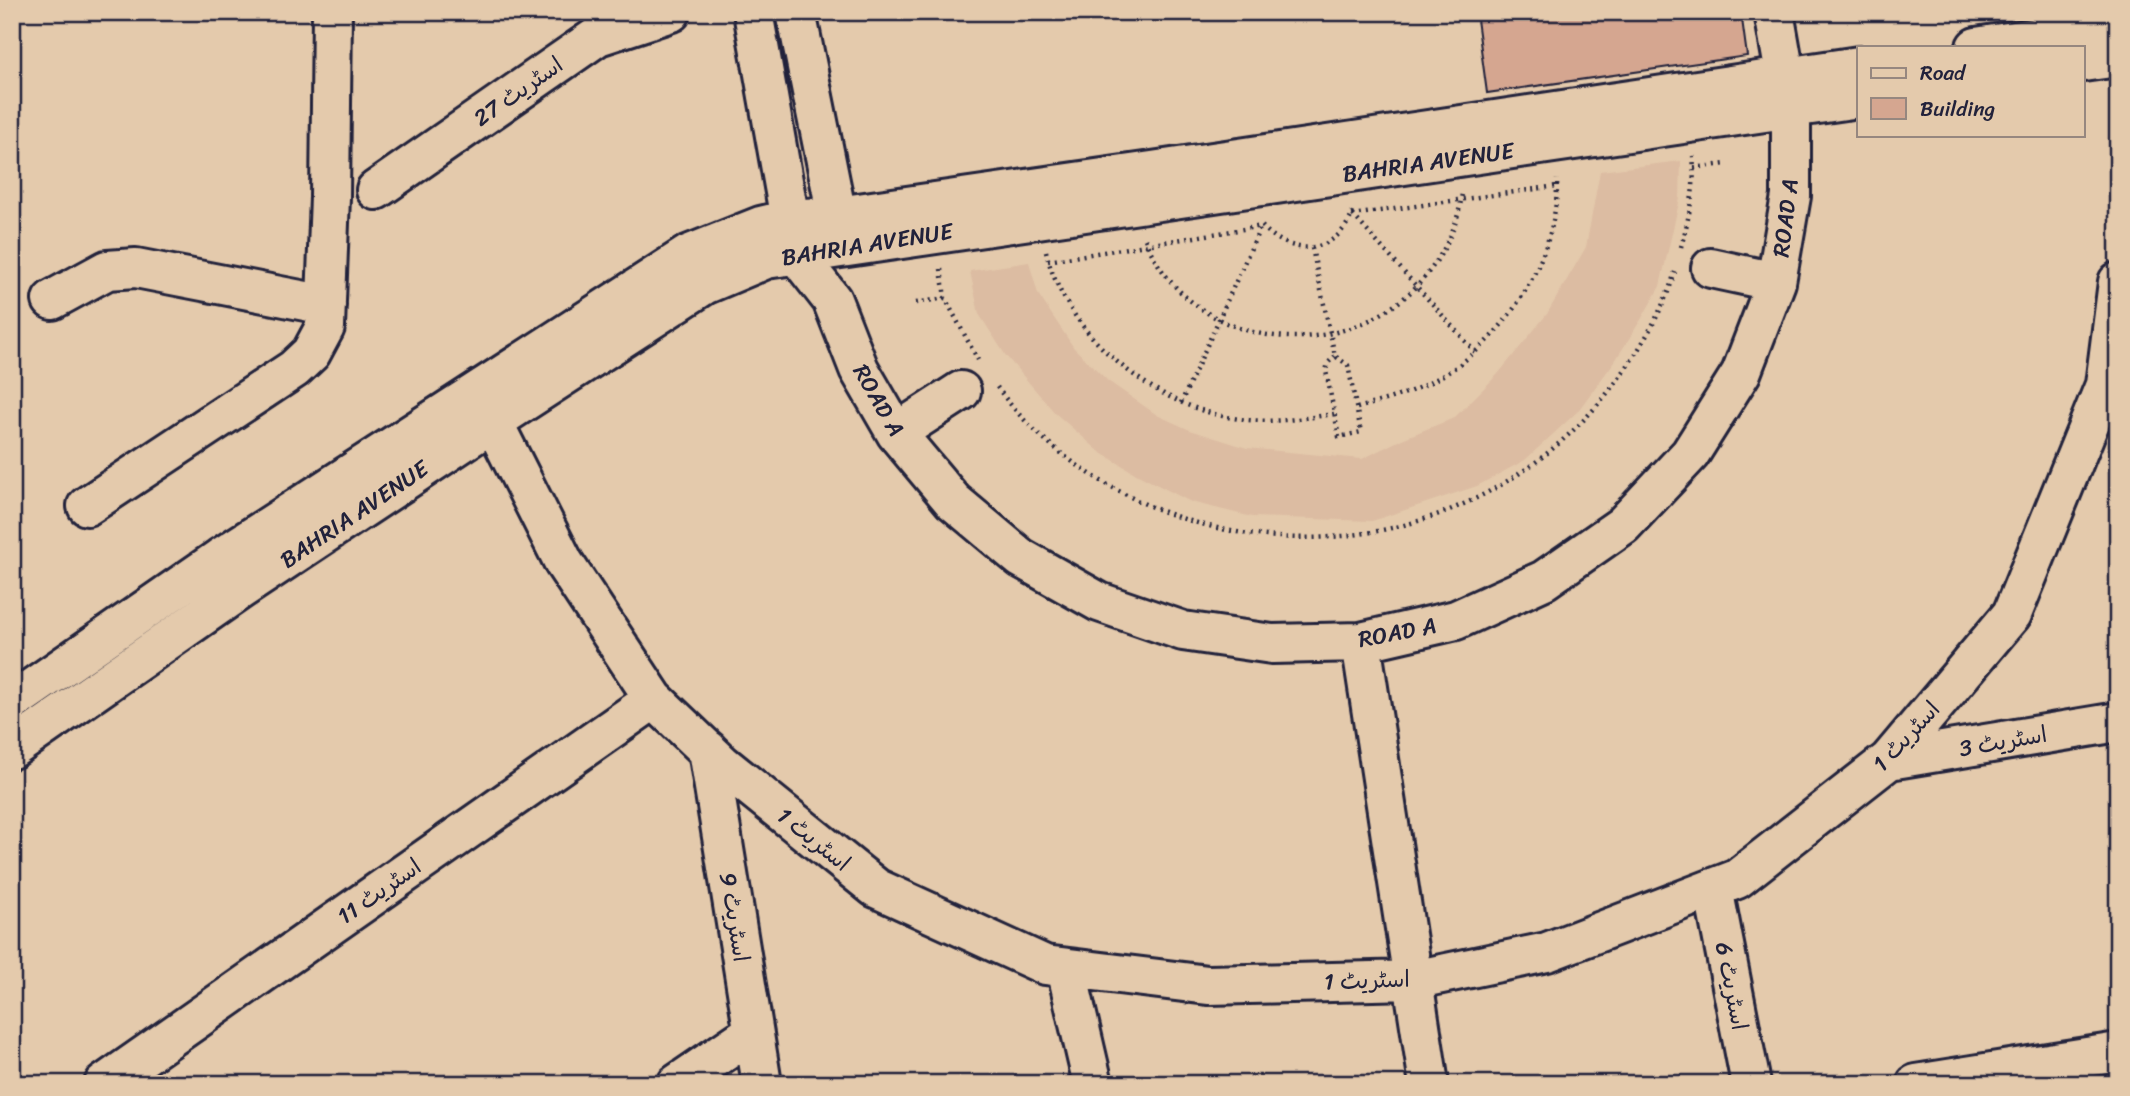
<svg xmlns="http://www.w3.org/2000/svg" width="2130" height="1096" font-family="Sriracha,'Playpen Sans Arabic',sans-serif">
<rect width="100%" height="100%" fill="#e4caac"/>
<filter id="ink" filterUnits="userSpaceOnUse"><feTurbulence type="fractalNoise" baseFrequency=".0143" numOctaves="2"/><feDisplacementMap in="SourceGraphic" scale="14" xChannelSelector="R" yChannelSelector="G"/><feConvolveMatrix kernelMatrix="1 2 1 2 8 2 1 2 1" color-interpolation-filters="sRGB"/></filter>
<g filter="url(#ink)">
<path fill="#dcbca2" d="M1681 161 1680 198 1660 286 1642 318 1615 361 1577 412 1525 460 1477 486 1372 521 1252 517 1191 502 1138 475 1100 452 1055 413 1006 356 979 314 970 271 1029 262 1038 294 1074 348 1108 381 1157 415 1190 430 1247 448 1362 459 1402 439 1454 418 1498 374 1547 314 1586 247 1600 171Z"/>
<path fill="#d5a690" stroke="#22223b" stroke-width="2" d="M1476 12H1741L1747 56 1487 93Z"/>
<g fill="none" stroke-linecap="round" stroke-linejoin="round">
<defs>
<path id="minor" d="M753 12 796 254 832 300 859 369 896 433 953 501 1021 558 1099 602 1183 631 1272 644 1361 642 1456 620 1544 580 1623 525 1690 454 1741 373 1776 282 1791 196V109L1774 12
M796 12 837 216 839 243
M1976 47 2118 25
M2083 62 2118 57
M376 190 598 36 671 12
M1711 268 1776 282
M52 300 107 270 136 268 326 305
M493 422 564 563 654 699 722 764 876 888 1045 965 1208 985 1413 980 1547 952 1737 879 1889 760 2012 614 2105 385 2118 282
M896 433 961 391
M87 506 294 369 311 353 325 327 330 197 332 12
M1361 642 1429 1084
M12 702 220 558 688 255 761 226 790 219 837 216 1152 171 1859 66
M12 749 240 590 493 422 704 285 766 259 1859 98
M708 750 762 1084
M1889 760 2118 722
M1713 888 1751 1084
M1066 968 1093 1084
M104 1084 654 699
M677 1084 753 1032
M1916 1084 2118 1052"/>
</defs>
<use href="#minor" stroke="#22223b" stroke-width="44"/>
<path stroke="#22223b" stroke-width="4.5" stroke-dasharray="2 5" stroke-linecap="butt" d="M1694 168 1725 164
M1352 215 1557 186
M1353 215 1475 352
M1262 226C1292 258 1336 255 1353 212
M1145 239C1197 364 1371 369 1439 257 1451 238 1460 215 1462 192
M1681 247C1689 218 1696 185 1693 156
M1312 248 1335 356 1348 365 1361 432 1339 437 1326 371 1328 363 1335 356
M1046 251C1064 333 1151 405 1233 418 1268 424 1300 419 1334 414
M1048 261 1262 226
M941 269 945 298 978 360
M916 303 945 298
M997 387C1024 425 1063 458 1103 482 1268 581 1482 546 1605 396 1634 360 1661 317 1675 272
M1181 403 1261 226
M1357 408C1386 400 1412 393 1438 378 1505 342 1559 256 1557 179"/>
<use href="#minor" stroke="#e4caac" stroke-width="38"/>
</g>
</g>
<g text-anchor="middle" stroke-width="5" stroke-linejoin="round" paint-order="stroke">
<g font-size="23" fill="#22223b" stroke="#e4caac">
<text transform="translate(518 91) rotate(-35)" y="8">اسٹریٹ 27</text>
<text transform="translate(1428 162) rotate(-8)" y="8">BAHRIA AVENUE</text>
<text transform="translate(1785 218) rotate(-83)" y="8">ROAD A</text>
<text transform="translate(867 244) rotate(-9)" y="8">BAHRIA AVENUE</text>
<text transform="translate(879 400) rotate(60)" y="8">ROAD A</text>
<text transform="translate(354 514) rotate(-34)" y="8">BAHRIA AVENUE</text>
<text transform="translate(1397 632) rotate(-11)" y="8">ROAD A</text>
<text transform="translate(1906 736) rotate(-47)" y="8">اسٹریٹ 1</text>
<text transform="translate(2003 741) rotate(-10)" y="8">اسٹریٹ 3</text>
<text transform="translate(814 839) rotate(39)" y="8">اسٹریٹ 1</text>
<text transform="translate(379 891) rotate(-35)" y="8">اسٹریٹ 11</text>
<text transform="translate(735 917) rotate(81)" y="8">اسٹریٹ 9</text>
<text transform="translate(1367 980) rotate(-2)" y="8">اسٹریٹ 1</text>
<text transform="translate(1732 986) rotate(79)" y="8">اسٹریٹ 6</text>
</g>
</g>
<rect width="2130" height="1096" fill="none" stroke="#e4caac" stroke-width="42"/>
<rect x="21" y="21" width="2088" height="1054" fill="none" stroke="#22223b" stroke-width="2.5" filter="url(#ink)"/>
<rect x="1857" y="46" width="228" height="91" fill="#e4caac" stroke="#96877f" stroke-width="2"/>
<rect x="1871" y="68" width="35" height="10" fill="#e4caac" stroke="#96877f" stroke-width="2"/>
<text x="1920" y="80" font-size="21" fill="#22223b">Road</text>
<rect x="1871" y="98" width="35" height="21" fill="#d5a690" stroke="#96877f" stroke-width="2"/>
<text x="1920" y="116" font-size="21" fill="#22223b">Building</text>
</svg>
